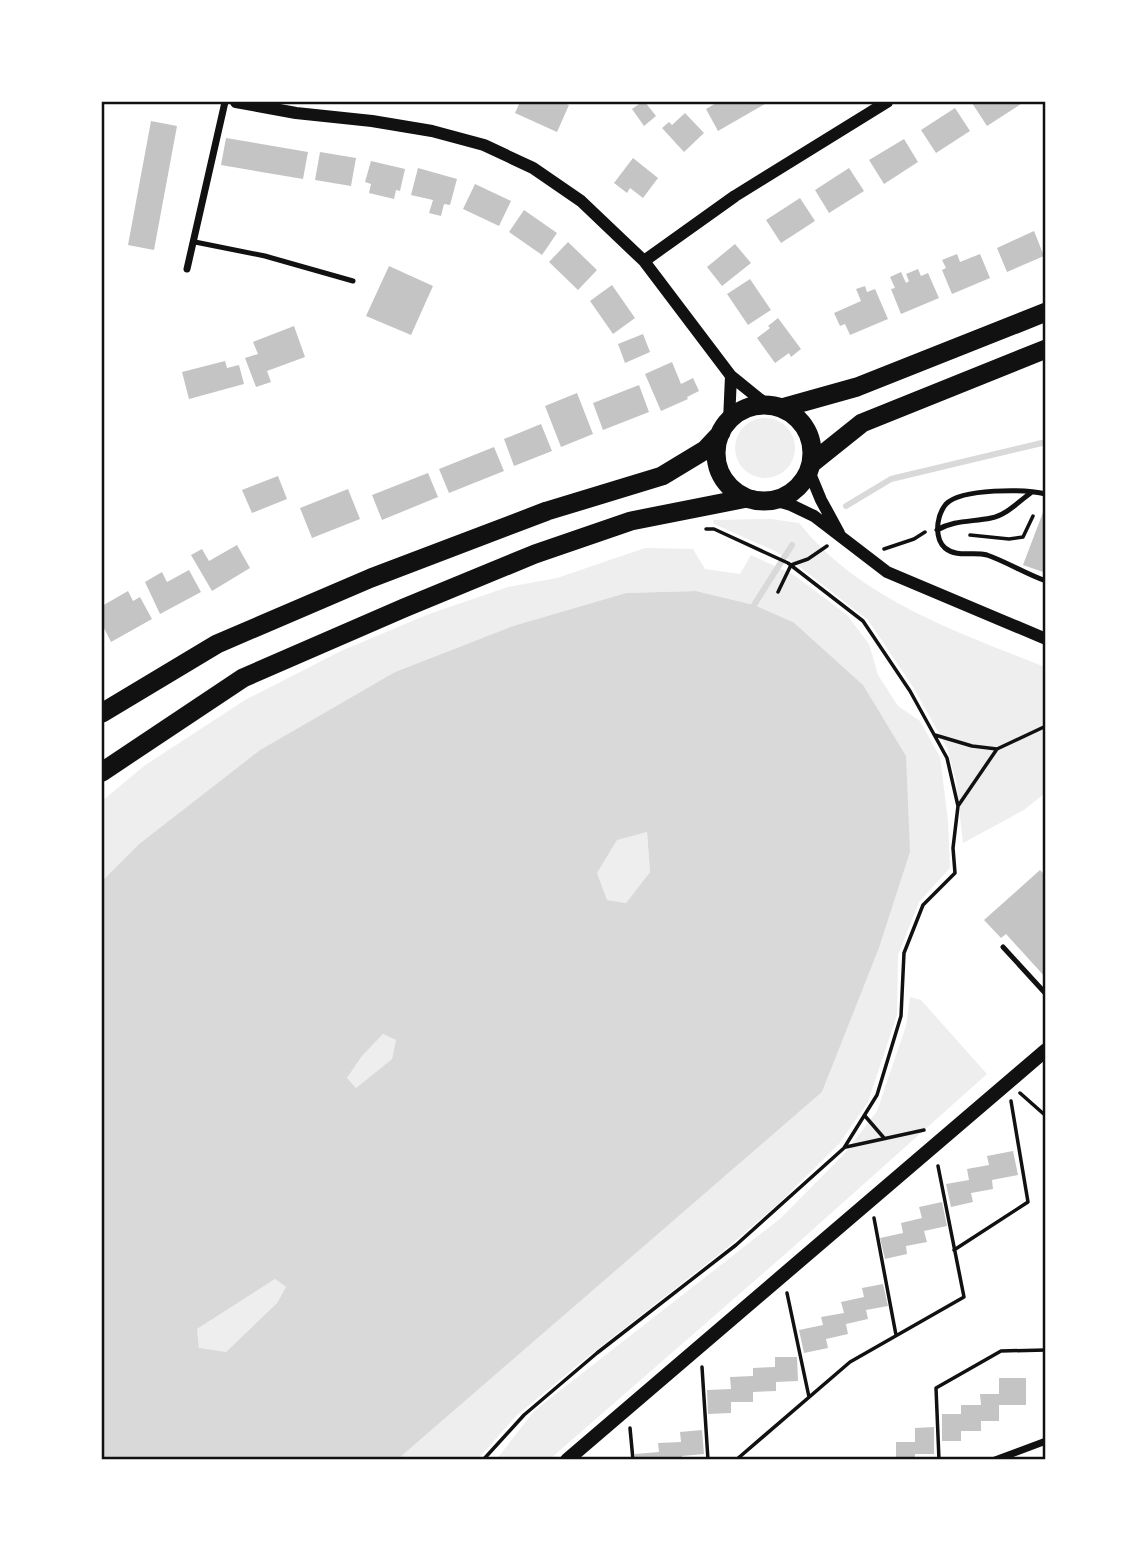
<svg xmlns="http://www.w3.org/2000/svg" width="1147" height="1561" font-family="Karla,sans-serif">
<rect width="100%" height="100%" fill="#fff"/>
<path fill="#eee" d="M735 448a30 30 0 1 1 60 0a30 30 0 1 1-60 0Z
M771 519 799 523C860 600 958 632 1045 667V793L1024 810 963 843 956 781 947 748 915 690 868 620 796 564 775 551 714 524 713 520Z
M645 548 693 549 705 569 740 574 751 555 794 575 847 615 869 644 878 675 898 706 920 721 940 757 948 821 950 868 919 902 898 955 897 1015 868 1102 839 1144 778 1204 728 1247 580 1363 516 1416 477 1460 398 1459 822 1092 879 948 910 852 793 622 754 605 696 591 626 593 513 626 395 672 260 750 139 844 102 881V801L144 766 245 700 341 651 429 614 508 587 557 578Z
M647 832 650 872 626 903 606 900 597 873 617 839Z
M910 997 921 1000 987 1074 791 1249 550 1459 496 1460 534 1411 781 1218 845 1153 877 1111 906 1026Z
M383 1034 396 1040 392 1059 356 1088 347 1078 362 1056Z
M275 1279 286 1287 277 1303 225 1353 199 1349 197 1329Z"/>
<path fill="#d9d9d9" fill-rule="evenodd" d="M696 591 754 605 793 622 863 685 906 756 910 852 879 948 822 1092 398 1459H102V881L139 844 260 750 395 672 513 626 626 593ZM647 832 650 872 626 903 607 900 597 873 617 840ZM383 1034 396 1040 392 1059 356 1088 347 1078 362 1056ZM275 1279 286 1287 277 1303 226 1352 199 1348 197 1329Z"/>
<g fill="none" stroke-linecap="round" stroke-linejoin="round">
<path stroke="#d9d9d9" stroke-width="6" d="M846 506 891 479 1046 442
M754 605 792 545"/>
</g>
<path fill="#c4c4c4" d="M520 102H546L551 104 552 102H561L569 105 557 132 515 113Z
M642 102H645L656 116 644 126 632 109Z
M718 102H764L765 104 718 131 706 109Z
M975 102H1020L1021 104 987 126 972 103Z
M955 108 970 131 936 153 921 130Z
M685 113 704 133 684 152 662 128 669 122 672 125Z
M151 121 177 126 154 250 128 245Z
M226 138 308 152 303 179 221 165Z
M904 139 918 162 884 184 869 160Z
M320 152 356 158 351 186 315 180Z
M633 158 658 178 643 198 630 188 627 193 614 183Z
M371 161 405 169 400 191 396 190 394 199 369 193 371 184 365 182Z
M418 168 457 179 450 205 444 204 441 216 429 213 433 200 411 195Z
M849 168 864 191 829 213 815 190Z
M475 184 511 201 499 226 463 209Z
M800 198 815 221 781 243 766 220Z
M524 210 557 233 542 255 509 232Z
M1034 231 1044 256 1007 272 997 248Z
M568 242 597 270 578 290 549 262Z
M735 244 751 263 722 286 707 267Z
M957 254 960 262 980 254 990 278 952 294 942 270 946 268 942 260Z
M389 266 433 286 411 335 366 316Z
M918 269 921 276 928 273 939 298 901 314 891 289 895 288 890 277 901 272 906 283 909 281 906 274Z
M750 279 771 310 748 325 727 294Z
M612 285 635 318 613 334 590 301Z
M865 286 867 292 875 289 888 319 850 335 845 324 840 326 834 313 861 301 856 289Z
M778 318 801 349 791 357 789 353 775 363 757 338 770 328 768 326Z
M294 326 305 357 267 371 271 382 256 387 245 358 258 354 253 342Z
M643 334 650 352 625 363 618 344Z
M225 361 227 368 239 365 244 384 189 399 182 372Z
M672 362 681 384 693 378 699 391 687 397 688 399 661 411 645 374Z
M639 385 649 412 603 430 593 403Z
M577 393 593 434 561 447 545 406Z
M541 424 552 451 514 466 504 439Z
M494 447 504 471 449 493 439 469Z
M428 473 438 497 382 520 372 495Z
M278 476 287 499 252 513 242 490Z
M348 489 360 519 312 538 300 508Z
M1045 507H1046V573L1023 565Z
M237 545 250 568 212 591 191 555 202 549 209 561Z
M189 570 201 592 160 614 145 582 162 572 167 582Z
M128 591 133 601 140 597 152 619 111 642 102 624V606Z
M1040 870 1046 876V978L1006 934 1001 938 984 920Z
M1013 1151 1018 1175 992 1180 993 1189 971 1193 973 1202 951 1207 946 1184 969 1180 967 1169 989 1165 987 1156Z
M942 1202 947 1226 924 1231 927 1242 906 1246 907 1254 885 1259 880 1238 903 1233 901 1223 922 1218 919 1207Z
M883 1284 888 1306 866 1310 868 1319 846 1324 848 1334 826 1339 828 1348 804 1353 799 1330 823 1325 821 1317 844 1313 841 1302 864 1297 862 1288Z
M775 1357H797L798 1381 776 1382V1391L753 1392V1402H731V1413L708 1414 707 1390 731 1389 730 1377 753 1376V1368L775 1367Z
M999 1378H1026V1405H999V1421H981V1431H961V1441H942V1414H961V1405H981L980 1394H999Z
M934 1427V1454H915V1460H896V1442H915V1428Z
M702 1430 704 1454 682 1456V1460H635V1454L659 1452 658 1443 681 1442 680 1432Z"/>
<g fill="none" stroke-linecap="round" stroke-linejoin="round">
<path stroke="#111" stroke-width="3.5" d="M970 535 1009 539 1023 537 1033 516
M884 549 914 539 925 532
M778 592 791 565 808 559 827 546
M935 735 972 746 997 749
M958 806 997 749 1046 726
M1020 1093 1046 1116
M865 1116 884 1138
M846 1147 924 1130
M874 1218 896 1335
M954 1250 1028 1202 1011 1101
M787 1293 809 1397
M702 1367 708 1460
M630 1428 633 1460
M483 1460 524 1415 597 1353 736 1245 844 1148 877 1095 901 1016 904 953 923 905 955 873 953 848 958 806 947 758 910 691 863 621 788 563 714 529H706
M736 1460 850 1362 964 1297 938 1166
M939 1460 936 1388 1001 1351 1046 1350"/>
<path stroke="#111" stroke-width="5" d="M195 242 265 256 353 281
M1046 494C1025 489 962 488 946 504 941 510 939 516 938 523 937 532 938 542 945 548 957 558 974 551 987 555 1007 562 1026 574 1046 581
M937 530C954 520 972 522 991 518 1007 515 1019 501 1032 492
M1003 947 1046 994"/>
<path stroke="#111" stroke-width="7" d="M187 269 225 102
M995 1460 1046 1441"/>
<path stroke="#111" stroke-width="12" d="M236 102 296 113 372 121 432 131 484 145 533 168 581 201 644 261 731 376 767 405
M644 261 735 196 887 102
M729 421 731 376
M809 471 821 500 839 533
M774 500 791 505 814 516 887 572 1046 639"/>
<path stroke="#111" stroke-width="14" d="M567 1460 1046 1050"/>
<path stroke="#111" stroke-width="19" d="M716 453a48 48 0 1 1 96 0a48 48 0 1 1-96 0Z
M782 408 857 387 1046 312
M812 463 862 423 1046 349
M102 713 217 644 371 578 547 511 662 476 705 450 721 433
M102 772 243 678 404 608 535 554 631 521 747 498"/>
</g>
<rect width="1147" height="1561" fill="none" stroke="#ffffff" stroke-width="206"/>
<rect x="103" y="103" width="941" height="1355" fill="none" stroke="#111" stroke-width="2.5"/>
</svg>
